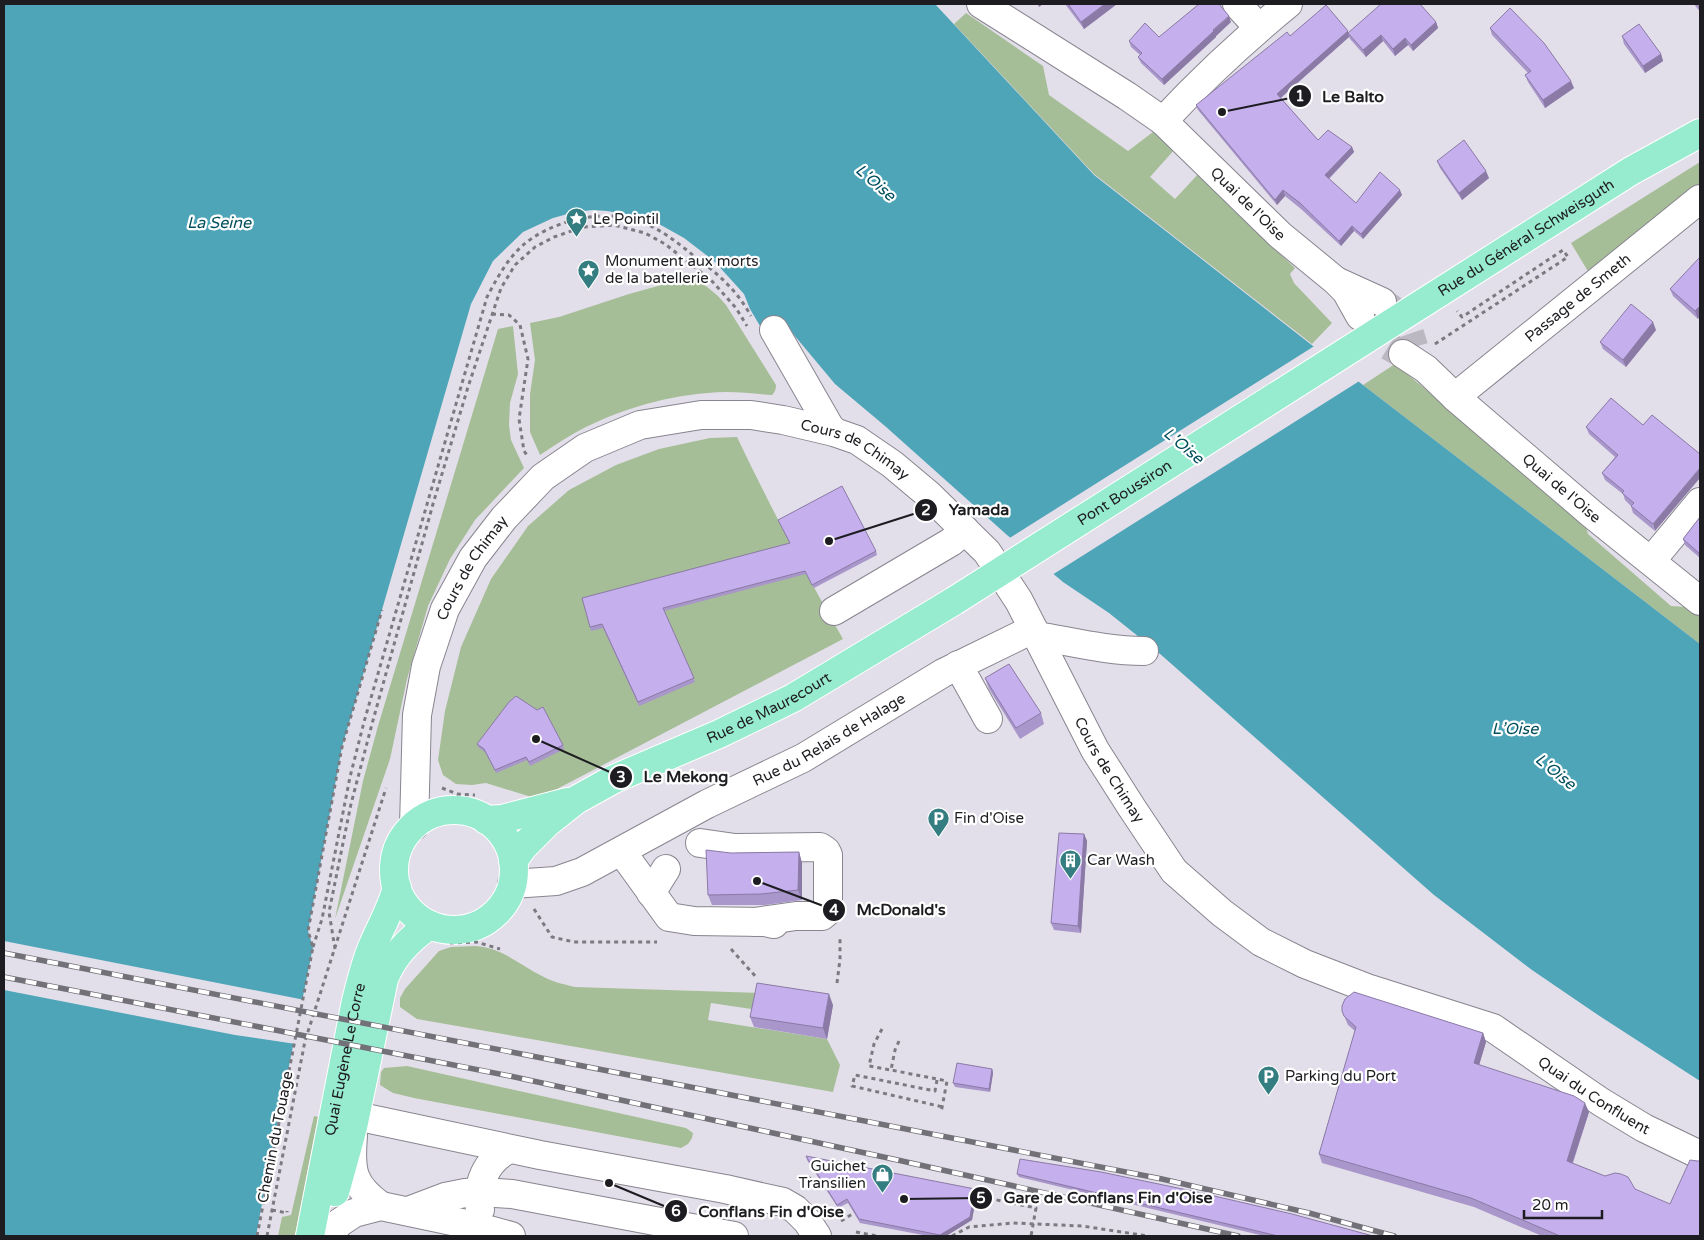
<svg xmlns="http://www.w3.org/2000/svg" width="1704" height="1240" font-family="'Varela Round',sans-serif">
<rect width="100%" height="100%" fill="#e3dfea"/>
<path fill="#a6be97" d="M966 13 1043 66 1049 95 1128 151 1153 132 1175 149 1150 177 1175 199 1200 172 1231 208 1295 268 1290 274 1294 283 1332 323 1312 344 1094 174 954 24Z
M1700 162V184L1589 273 1571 243Z
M694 276 718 296 726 305 776 385C776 389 775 392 772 395 757 394 741 392 726 392 678 393 629 406 586 427 570 435 555 445 540 455L530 432V394L535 360 530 323 559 317 629 294Z
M513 326 518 374 510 403 509 425 511 440 524 468 475 520 450 559 428 606 407 679 390 759 335 919 363 781 378 726 498 329Z
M1395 364 1584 520 1588 534 1671 606 1688 607 1700 617V644L1363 385Z
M737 437C770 506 805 573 843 639L538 799 486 783 472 785 456 784 443 775 438 760 445 711 461 647 491 579 528 526 569 490 616 465 659 449 710 438Z
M475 946C501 947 520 965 542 976 552 982 563 984 575 987L761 993 758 1010 711 1003 708 1020 827 1039 840 1065 833 1092 417 1019 400 1007V998L405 989 439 951 451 947Z
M407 1066 686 1128 693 1133 692 1138 688 1144 681 1148 414 1098 393 1093 380 1085 381 1072 384 1068Z
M314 1116 318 1117 295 1236H278L282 1217 291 1215Z"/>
<path fill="#4ea5b8" d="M4 4H935L1094 175 1363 385 1700 644V1081L1598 1015 1532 970 1434 895 1159 653 1109 613 1063 582 1007 535 885 426 835 384 789 329 763 331 750 309 744 294 714 261 684 238 659 224 643 217 607 211 593 210 575 212 553 218 523 232 493 261 471 304 342 747 308 931 313 947 272 1150 256 1236H4Z"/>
<path fill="#e3dfea" d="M1316 345 1361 380 1052 575 1008 539Z
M4 941 305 1000 296 1044 235 1035 4 990Z"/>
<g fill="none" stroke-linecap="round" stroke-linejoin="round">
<path stroke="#bbb8c2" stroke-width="28" stroke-dasharray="28 14" stroke-linecap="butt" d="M1383 303C1404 315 1408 325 1414 347
M1360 316C1376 338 1379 342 1403 354"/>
<defs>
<g id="minor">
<path id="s1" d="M981 4 1127 96 1163 121 1280 235 1336 281 1346 291 1360 316"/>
<path d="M1237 4 1259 28"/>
<path d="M1163 121C1202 79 1244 40 1288 4"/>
<path d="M1338 282 1382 302"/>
<path d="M774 330 829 426 834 432"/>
<path id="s2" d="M1403 354 1426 369 1455 397 1593 515 1700 601"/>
<path id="s3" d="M1455 397 1700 199"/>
<path d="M1651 561 1700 502"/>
<path d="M834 611 951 542 965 530"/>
<path d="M1037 636C1073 642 1107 651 1144 651"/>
<path d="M958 665 988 719"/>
<path id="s4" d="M414 826 417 715 426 666 445 609 473 558 504 518 543 477 585 448 640 425 701 415H751L783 420 834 432 857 440 892 464 929 495 987 552 1019 601 1095 750 1132 808 1174 871 1222 913 1261 942 1305 964 1367 988 1493 1028 1601 1102 1644 1128 1700 1155"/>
<path d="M700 843 735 848 820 847 826 851 828 855V911L822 916H796L755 922"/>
<path d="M622 852 669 917 694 921 765 922 774 924"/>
<path id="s5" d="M512 884 556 881 582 872 707 804 803 758 943 673 1033 629"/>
<path d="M651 893 666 869"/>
<path d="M335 1126 347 1118 356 1116 540 1155 725 1189 783 1202 795 1209 807 1221 817 1236"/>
<path d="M353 1136C350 1171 352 1185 381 1206"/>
<path d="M480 1210C476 1184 486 1161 509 1149"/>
<path d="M408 1211 445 1197 465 1193 480 1192 512 1194 734 1236"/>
<path d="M329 1236 339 1223 354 1213 381 1206 471 1225 511 1236"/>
</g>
<g id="major">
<path id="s6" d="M1423 303 1631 171 1700 133"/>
<circle cx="454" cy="870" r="60"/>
<path d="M486 820 502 819 567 802"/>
<path id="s7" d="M513 861 523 847 547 823 576 800 614 779 719 734 793 698 954 601"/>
<path d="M335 1192 353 1127 384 979C393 955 409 939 430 925"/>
<path id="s8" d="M310 1236 356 1001C361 982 365 963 373 945 381 926 392 908 397 887"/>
</g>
</defs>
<use href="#minor" stroke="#88858f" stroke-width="30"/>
<use href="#major" stroke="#fff" stroke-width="30"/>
<path stroke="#7c7a81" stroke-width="3" stroke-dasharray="4 4" stroke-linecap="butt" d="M492 314 509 315 520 325 528 359 519 419 524 451 527 455
M1435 344 1568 257 1563 250 1462 317 1457 311
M442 788 457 794 475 795
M534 909 552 937 574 942H657
M450 943 476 942 500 949
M313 947 322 919 350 777 364 722 487 297C496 280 506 261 521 247 549 221 603 208 639 221 659 228 677 242 694 256 718 274 736 289 751 316
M335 949 329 912 351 804 372 724 433 504 468 387 501 288 515 265 535 247 554 237 583 227 614 225 645 233 665 244 711 280 736 308 747 326
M731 949 756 977
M837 983 840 959V936
M882 1029 874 1044 869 1066 891 1070
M899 1041 895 1050 891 1070 947 1081 941 1113
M937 1080 935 1091 855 1075 852 1086 943 1107
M808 1180 812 1174
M973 1195 1036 1208 1031 1236
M272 1210 287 1213V1211
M841 1221 854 1213
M856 1232 877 1236
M257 1236 313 947 308 931 342 747 382 610
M267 1236 305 1041 386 788
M952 1236 969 1227 1013 1223 1082 1226 1148 1236"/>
<use href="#minor" stroke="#fff" stroke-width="28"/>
<use href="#major" stroke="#97ebce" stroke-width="28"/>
<defs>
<path id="rail" d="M4 953 1162 1179 1309 1213 1394 1236
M4 977 510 1076 902 1161 1238 1236"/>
</defs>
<use href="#rail" stroke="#737178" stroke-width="5.5"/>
<use href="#rail" stroke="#fff" stroke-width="4" stroke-dasharray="11" stroke-linecap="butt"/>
<defs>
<g id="major-bridge">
<path id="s9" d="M954 601 1423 303"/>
</g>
</defs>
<use href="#major-bridge" stroke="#fff" stroke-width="30" stroke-linecap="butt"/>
<use href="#major-bridge" stroke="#97ebce" stroke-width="28"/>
</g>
<path fill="#a996cb" d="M1065 4H1117L1084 29Z
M1694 4H1700V12Z
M1231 22 1216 36V37L1164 85 1141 63 1138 57 1140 55 1131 47 1129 41 1159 37Z
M1436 22 1438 28 1413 51 1408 45 1395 56 1383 41 1366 57 1350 39 1349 37 1281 98 1318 140 1352 147 1354 152 1329 179 1356 203 1402 195 1363 239 1354 231 1341 246 1301 209 1285 196 1277 205 1198 110 1196 105 1290 36 1348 31V33Z
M1490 28 1574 88 1545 108 1528 82 1525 75 1528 73 1492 35Z
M1622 36 1661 54 1663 61 1645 73 1624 44Z
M1437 161 1489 178 1462 200 1440 168Z
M1700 260V316L1698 319 1673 296 1670 289Z
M1656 330 1626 367 1603 349 1600 342Z
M1611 398 1655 531 1633 513 1631 506 1625 500 1623 494 1605 480 1602 473 1615 457 1589 434 1586 427Z
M1700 517V558L1685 545 1683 539Z
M778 520 876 551 877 555 814 588 806 574 664 611 695 682 639 706 603 628 591 631 590 627 790 543Z
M985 678 1041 713 1044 724 1020 739 989 689Z
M477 744 563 745 564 749 530 766 527 760 496 773 485 752 478 747Z
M1084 834 1087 841 1081 933 1054 930 1051 923Z
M799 852 802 863V900L765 905H712L708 895 731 853Z
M833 1005 827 1039 754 1027 750 1017Z
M1342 1011 1483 1033 1486 1042 1479 1065 1589 1112 1573 1163 1635 1189 1700 1236H1542L1474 1207 1322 1163 1319 1154 1355 1031 1348 1025Z
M992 1069 993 1073 990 1092 955 1087 953 1083Z
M806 1156 977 1192 972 1220 946 1236H928L860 1223 848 1203 838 1208 807 1160Z
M1017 1174 1373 1236H1264L1019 1177Z"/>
<path fill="#8a7aa5" d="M1038 4H1043L1039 7Z
M1105 4H1117L1084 29 1081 22Z
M1229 16 1231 22 1216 36V37L1164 85 1162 79Z
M1436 22 1438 28 1413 51 1411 45Z
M1348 31 1349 37 1279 99 1277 94Z
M1381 35 1383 41 1366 57 1363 50Z
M1405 38 1408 45 1395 56 1393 49Z
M1661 54 1663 61 1645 73 1643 66Z
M1571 81 1574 88 1545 108 1543 100Z
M1352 147 1354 152 1327 180 1325 175Z
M1486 171 1489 178 1462 200 1459 193Z
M1283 190 1285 196 1277 205 1275 200Z
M1400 190 1402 195 1363 239 1361 234Z
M1352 226 1354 231 1341 246 1339 241Z
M1700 306V316L1698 319 1695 311Z
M1653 322 1656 330 1626 367 1623 360Z
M1700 468V478L1655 531 1653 524Z
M1084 834 1087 841 1081 933 1078 926Z
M799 852 802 863V900L798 890Z
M829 994 833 1005 827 1039 823 1028Z
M1483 1033 1486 1042 1477 1072 1474 1063Z
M992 1069 993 1073 990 1092 989 1089Z
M1585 1103 1589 1112 1570 1170 1567 1161Z
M975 1189 977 1192 972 1220 946 1236H940V1235Z"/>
<path fill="#c5afec" stroke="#8a7aa5" d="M1068 4H1105L1081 22Z
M1199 4H1219L1229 16 1213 30 1214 31 1162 79 1138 57 1142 53 1129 41 1145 23 1159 37Z
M1381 4H1420L1436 22 1411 45 1405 38 1393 49 1381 35 1363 50 1348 33Z
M1697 4H1700V9Z
M1326 5 1348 31 1277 94 1318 140 1328 130 1352 147 1325 175 1356 203 1380 172 1400 190 1361 234 1352 226 1339 241 1300 203 1283 190 1275 200 1196 105 1287 32 1290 36Z
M1510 8 1544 43 1571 81 1543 100 1525 75 1531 71 1490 28Z
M1639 24 1661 54 1643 66 1622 36Z
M1464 140 1486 171 1459 193 1437 161Z
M1699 258 1700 260V306L1695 311 1670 289Z
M1631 304 1653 322 1623 360 1600 342Z
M1611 398 1643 425 1652 415 1700 454V468L1653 524 1631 506 1634 503 1622 493 1624 491 1602 473 1618 455 1586 427Z
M842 486 876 551 812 585 805 571 663 608 694 678 638 702 602 624 590 627 582 598 790 543 778 520Z
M1700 517V554L1683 539Z
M1009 664 1041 713 1016 728 985 678Z
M516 696 537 710 543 707 563 745 529 762 526 757 495 770 484 749 477 744 509 702Z
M1059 833 1084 834 1078 926 1051 923Z
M706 850 731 853 799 852 798 890 761 894 708 895Z
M757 983 829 994 823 1028 750 1017Z
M1354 992 1483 1033 1474 1063 1574 1096 1585 1103 1567 1161 1605 1176 1615 1173 1621 1174 1628 1177 1635 1189 1670 1204 1690 1160 1698 1161H1700V1236H1560L1471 1198 1319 1154 1356 1027 1344 1016 1342 1011V1006L1345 999Z
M957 1063 992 1069 989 1089 953 1083Z
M806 1156 975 1189 970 1217 940 1235 859 1219 847 1199 837 1205Z
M1020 1159 1101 1172 1197 1192 1292 1214 1373 1236H1278L1017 1174Z"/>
<defs>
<symbol id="sight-pin" viewBox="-11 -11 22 30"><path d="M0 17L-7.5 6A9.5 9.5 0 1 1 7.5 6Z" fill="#347d81" stroke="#fff"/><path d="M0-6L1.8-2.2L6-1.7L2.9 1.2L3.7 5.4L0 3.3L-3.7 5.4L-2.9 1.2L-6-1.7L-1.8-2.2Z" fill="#fff"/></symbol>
<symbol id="parking-pin" viewBox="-11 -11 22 30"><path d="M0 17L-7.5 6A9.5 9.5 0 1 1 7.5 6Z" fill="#347d81" stroke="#fff"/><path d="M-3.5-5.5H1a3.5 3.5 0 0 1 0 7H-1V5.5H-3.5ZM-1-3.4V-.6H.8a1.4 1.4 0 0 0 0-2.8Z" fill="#fff"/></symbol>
<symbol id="building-pin" viewBox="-11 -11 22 30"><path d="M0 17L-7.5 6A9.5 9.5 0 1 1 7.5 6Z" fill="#347d81" stroke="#fff"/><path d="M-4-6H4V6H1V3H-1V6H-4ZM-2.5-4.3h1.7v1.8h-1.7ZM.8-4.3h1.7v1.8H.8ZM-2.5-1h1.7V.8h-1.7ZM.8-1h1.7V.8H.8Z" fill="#fff"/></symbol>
<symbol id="shop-pin" viewBox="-11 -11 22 30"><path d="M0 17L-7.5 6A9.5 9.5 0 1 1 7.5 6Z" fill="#347d81" stroke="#fff"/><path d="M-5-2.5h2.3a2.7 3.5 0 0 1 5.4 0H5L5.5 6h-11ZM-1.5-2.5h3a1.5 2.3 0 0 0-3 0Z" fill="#fff"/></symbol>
</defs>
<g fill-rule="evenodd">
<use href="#sight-pin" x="564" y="206" width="25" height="34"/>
<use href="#sight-pin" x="576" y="258" width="25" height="34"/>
<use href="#parking-pin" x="926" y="806" width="25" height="34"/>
<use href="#building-pin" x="1058" y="848" width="25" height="34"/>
<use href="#parking-pin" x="1256" y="1064" width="25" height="34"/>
<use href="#shop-pin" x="870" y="1162" width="25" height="34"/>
</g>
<g text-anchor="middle" stroke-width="4.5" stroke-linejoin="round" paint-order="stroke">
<g font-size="15" fill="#1d1c20" stroke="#fff">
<text dy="5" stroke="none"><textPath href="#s1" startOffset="335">Quai de l'Oise</textPath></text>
<text dy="5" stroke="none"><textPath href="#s6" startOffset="122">Rue du Général Schweisguth</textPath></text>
<text dy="5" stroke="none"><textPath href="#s3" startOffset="158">Passage de Smeth</textPath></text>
<text dy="5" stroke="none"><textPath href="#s4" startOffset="720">Cours de Chimay</textPath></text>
<text dy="5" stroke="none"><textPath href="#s2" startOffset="208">Quai de l'Oise</textPath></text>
<text dy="5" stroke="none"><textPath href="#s9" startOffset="202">Pont Boussiron</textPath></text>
<text dy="5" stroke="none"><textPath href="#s4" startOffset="270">Cours de Chimay</textPath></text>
<text dy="5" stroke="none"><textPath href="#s7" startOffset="302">Rue de Maurecourt</textPath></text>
<text dy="5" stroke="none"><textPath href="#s5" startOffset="352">Rue du Relais de Halage</textPath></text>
<text dy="5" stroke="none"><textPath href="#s4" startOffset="1140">Cours de Chimay</textPath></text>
<text dy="5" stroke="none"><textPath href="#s8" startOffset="180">Quai Eugène Le Corre</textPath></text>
<text dy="5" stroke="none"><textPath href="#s4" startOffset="1742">Quai du Confluent</textPath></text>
<text transform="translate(275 1137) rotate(-79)" y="5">Chemin du Touage</text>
</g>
<g font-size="15" fill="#1d1c20" stroke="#fff" text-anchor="start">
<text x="593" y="224">Le Pointil</text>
<text x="605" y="266">Monument aux morts<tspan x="605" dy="17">de la batellerie</tspan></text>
<text x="954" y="823">Fin d'Oise</text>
<text x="1087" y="865">Car Wash</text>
<text x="1285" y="1081">Parking du Port</text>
<text x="866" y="1171" text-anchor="end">Guichet<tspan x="866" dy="17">Transilien</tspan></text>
</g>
<g font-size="16" font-style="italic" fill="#004f5d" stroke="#fff">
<text transform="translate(876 182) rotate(41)" y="6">L'Oise</text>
<text x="219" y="228">La Seine</text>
<text transform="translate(1184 445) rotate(40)" y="6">L'Oise</text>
<text x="1515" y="734">L’Oise</text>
<text transform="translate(1556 771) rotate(39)" y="6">L'Oise</text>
</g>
</g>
<path fill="none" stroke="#1d1c20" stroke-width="2" d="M1222 112L1300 96M829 541L926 510M536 739L621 777M757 881L834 910M904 1199L981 1198M609 1183L676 1211"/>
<g fill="#1d1c20" stroke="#fff" stroke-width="2">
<circle cx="1222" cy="112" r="5"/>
<circle cx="829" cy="541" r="5"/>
<circle cx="536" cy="739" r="5"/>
<circle cx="757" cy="881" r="5"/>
<circle cx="904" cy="1199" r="5"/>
<circle cx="609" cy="1183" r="5"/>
<circle cx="1300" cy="96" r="12"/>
<circle cx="926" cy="510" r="12"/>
<circle cx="621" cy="777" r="12"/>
<circle cx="834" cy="910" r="12"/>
<circle cx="981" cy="1198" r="12"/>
<circle cx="676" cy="1211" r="12"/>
</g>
<g font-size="15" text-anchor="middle" font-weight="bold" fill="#fff">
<text x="1300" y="101">1</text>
<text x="926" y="515">2</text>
<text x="621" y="782">3</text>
<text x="834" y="915">4</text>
<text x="981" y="1203">5</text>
<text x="676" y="1216">6</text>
</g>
<g font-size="16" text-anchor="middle" font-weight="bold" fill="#1d1c20" stroke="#fff" stroke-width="4.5" stroke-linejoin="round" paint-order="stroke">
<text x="1353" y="102">Le Balto</text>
<text x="979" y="515">Yamada</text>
<text x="686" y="782">Le Mekong</text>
<text x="901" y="915">McDonald's</text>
<text x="1108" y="1203">Gare de Conflans Fin d'Oise</text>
<text x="771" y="1217">Conflans Fin d'Oise</text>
</g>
<rect width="1704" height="1240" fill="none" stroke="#1d1c20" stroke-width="10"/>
<path d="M1524 1210v8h78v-8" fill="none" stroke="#1d1c20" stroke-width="2.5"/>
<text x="1532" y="1210" font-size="15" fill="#1d1c20" stroke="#ffffff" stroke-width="4" paint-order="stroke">20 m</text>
</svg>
